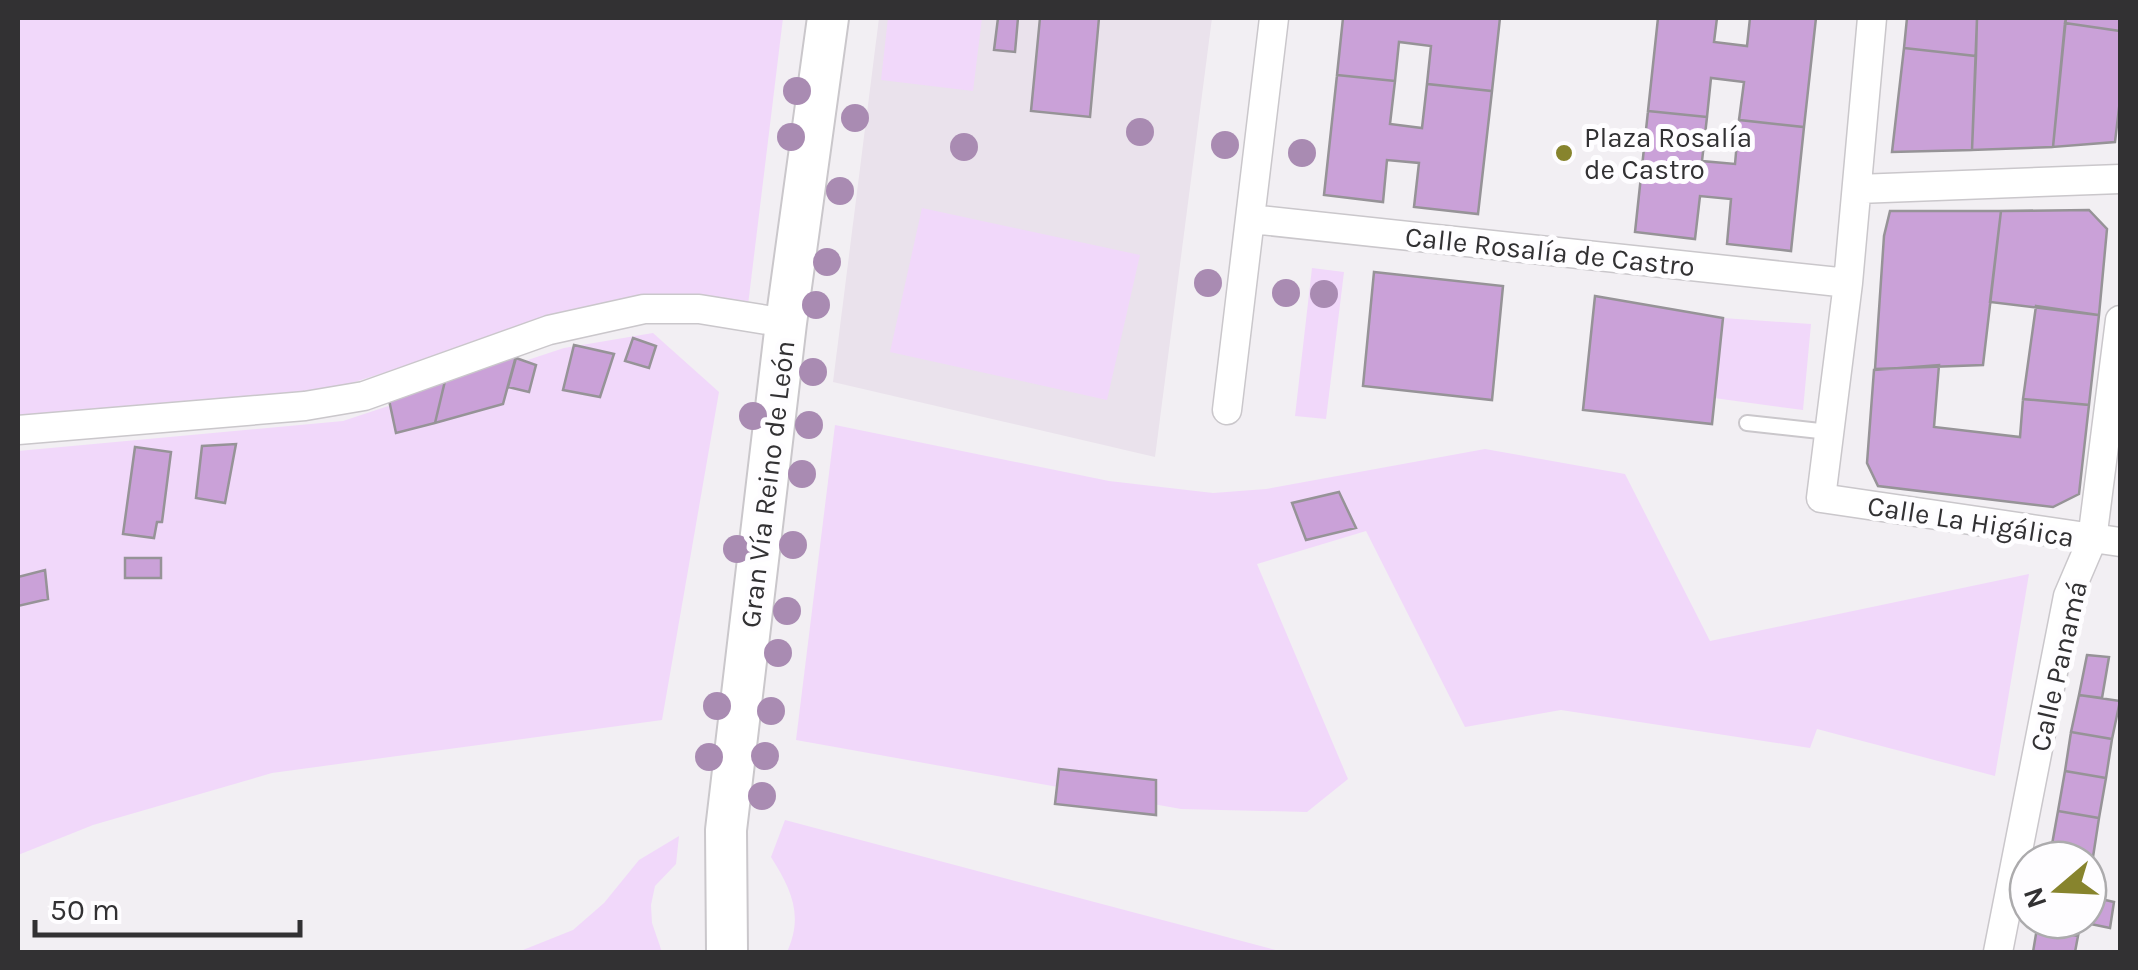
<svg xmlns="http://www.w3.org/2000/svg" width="2138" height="970" font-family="Karla,sans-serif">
<rect width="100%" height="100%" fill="#f2eff3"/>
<path fill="#eae2ec" d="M879 18H1212L1155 457 833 382Z"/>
<path fill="#f1d8fa" d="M18 18H783L748 305 672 295 611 301 326 391 18 416Z
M888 18H982L973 91 881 80Z
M922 208 1140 255 1107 400 890 352Z
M1312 268 1344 272 1326 419 1295 416Z
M1723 318 1811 324 1803 410 1714 398Z
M653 333 719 392 662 720 272 773 93 825 18 855V451L343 421 564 348Z
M835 425 1109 481 1213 493 1266 489 1485 449 1625 474 1710 641 2029 574 1995 776 1817 729 1810 748 1561 710 1465 727 1366 531 1257 564 1348 779 1307 812 1181 809 796 740Z
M785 820 1283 952H787C804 915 791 889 771 857Z
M679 836 676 864 655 886 651 905 652 923 662 952H501L523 950 573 930 604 903 639 860Z"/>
<path fill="#caa1d8" stroke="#969397" stroke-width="2.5" d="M998 18H1018L1015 52 994 50Z
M1040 18H1099L1090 117 1031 111Z
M1343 18H1500L1492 91 1427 84 1431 46 1399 42 1395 81 1337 75Z
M1658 18H1717L1714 42 1747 46 1750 18H1816L1804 127 1739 120 1744 82 1711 78 1707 117 1648 111Z
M1907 18H1977L1976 56 1904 48Z
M1977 18H2066L2053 147 1972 150Z
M2066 18H2120V31L2065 23Z
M2065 23 2120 31V100L2115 142 2053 147Z
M1904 48 1976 56 1972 150 1892 152Z
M1337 75 1395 81 1390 124 1422 128 1427 84 1492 91 1478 214 1414 207 1419 163 1387 160 1383 202 1324 195Z
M1648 111 1707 117 1702 161 1735 164 1739 120 1804 127 1791 251 1727 244 1731 199 1700 196 1695 239 1635 232Z
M2089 210 2107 229 2099 315 1990 302 2001 211Z
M1890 211H2001L1983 365 1875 369 1884 236Z
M1374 272 1503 286 1492 400 1363 386Z
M1595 296 1723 318 1712 424 1583 410Z
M2036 306 2099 315 2089 405 2023 399Z
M633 338 656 346 649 368 625 361Z
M574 345 614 354 600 397 563 390Z
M516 356 503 404 435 423 445 381Z
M516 358 536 365 529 392 508 387Z
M1939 365 1934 427 2020 437 2023 399 2089 405 2079 494 2053 507 1878 486 1867 463 1874 370Z
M445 381 435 423 396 433 389 400Z
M236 444 225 503 196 498 202 446Z
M135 447 171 452 162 522H157L154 538 123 534Z
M1339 492 1356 528 1306 540 1292 503Z
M125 558H161V578H125Z
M45 570 48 599 18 606V577Z
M2087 655 2109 657 2102 698 2079 695Z
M2079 695 2120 701 2112 739 2071 732Z
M2071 732 2112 739 2106 778 2065 771Z
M1059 769 1156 780V815L1055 804Z
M2065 771 2106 778 2099 818 2058 811Z
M2058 811 2099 818 2093 857 2051 850Z
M2051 850 2093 857 2088 881V860H2049Z
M2088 896 2114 902 2110 928 2081 922 2078 936 2037 928 2038 920H2088Z
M2037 928 2078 936 2075 952H2033Z"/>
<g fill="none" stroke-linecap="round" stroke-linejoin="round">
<defs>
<path id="lane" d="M1747 423 1829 432"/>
<path id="street" d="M1872 18 1848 283 1821 498 2120 542
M1858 189 2120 179
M1251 219 1848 283
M1227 410 1274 18
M18 430 305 406 364 396 549 330 644 309H699L786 323
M1998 952 2068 596 2092 540 2120 320"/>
<path id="secondary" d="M727 952 726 830 786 323 828 18"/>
</defs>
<use href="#lane" stroke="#cac7cb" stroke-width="18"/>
<use href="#street" stroke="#cac7cb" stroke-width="31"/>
<use href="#secondary" stroke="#cac7cb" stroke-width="44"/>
<use href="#lane" stroke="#fff" stroke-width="14"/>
<use href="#street" stroke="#fff" stroke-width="28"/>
<use href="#secondary" stroke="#fff" stroke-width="40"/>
</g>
<g fill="#a98bb2">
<circle cx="797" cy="91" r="14"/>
<circle cx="855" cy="118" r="14"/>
<circle cx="1140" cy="132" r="14"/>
<circle cx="791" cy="137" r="14"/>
<circle cx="1225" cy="145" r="14"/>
<circle cx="964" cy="147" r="14"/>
<circle cx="1302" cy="153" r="14"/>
<circle cx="840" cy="191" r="14"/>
<circle cx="827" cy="262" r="14"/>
<circle cx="1208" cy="283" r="14"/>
<circle cx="1286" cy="293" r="14"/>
<circle cx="1324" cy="294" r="14"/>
<circle cx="816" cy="305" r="14"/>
<circle cx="813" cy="372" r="14"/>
<circle cx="753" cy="416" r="14"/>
<circle cx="809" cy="425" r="14"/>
<circle cx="802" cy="474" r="14"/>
<circle cx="793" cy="545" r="14"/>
<circle cx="737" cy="549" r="14"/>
<circle cx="787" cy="611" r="14"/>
<circle cx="778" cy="653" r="14"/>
<circle cx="717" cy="706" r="14"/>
<circle cx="771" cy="711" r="14"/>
<circle cx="765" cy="756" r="14"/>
<circle cx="709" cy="757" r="14"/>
<circle cx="762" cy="796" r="14"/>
</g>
<circle fill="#87842d" stroke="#fefdff" stroke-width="4" cx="1564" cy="153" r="10"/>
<g text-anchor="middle" stroke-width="10" stroke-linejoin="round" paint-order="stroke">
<g font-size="28" fill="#323133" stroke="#fefdff" text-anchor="start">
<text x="1584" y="147">Plaza Rosalía<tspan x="1584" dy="32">de Castro</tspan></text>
</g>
<g font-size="28" fill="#323133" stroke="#fefdff">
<text transform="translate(1550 251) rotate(6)" y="10">Calle Rosalía de Castro</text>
<text transform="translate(767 484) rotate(-83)" y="10">Gran Vía Reino de León</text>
<text transform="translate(1971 521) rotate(9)" y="10">Calle La Higálica</text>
<text transform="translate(2058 666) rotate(-77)" y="10">Calle Panamá</text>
</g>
</g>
<rect width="2138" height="970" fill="none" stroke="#323133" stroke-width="40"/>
<g transform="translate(2058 890) rotate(251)"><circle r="48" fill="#fefdff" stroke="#acabad" stroke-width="2.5"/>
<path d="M0-8L18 38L0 25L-18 38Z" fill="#87842d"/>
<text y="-15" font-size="28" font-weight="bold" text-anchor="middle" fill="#323133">N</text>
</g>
<path d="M35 920v15h265v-15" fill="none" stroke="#323133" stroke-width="5"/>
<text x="50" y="920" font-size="30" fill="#323133" stroke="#fefdff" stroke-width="8" paint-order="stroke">50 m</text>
</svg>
